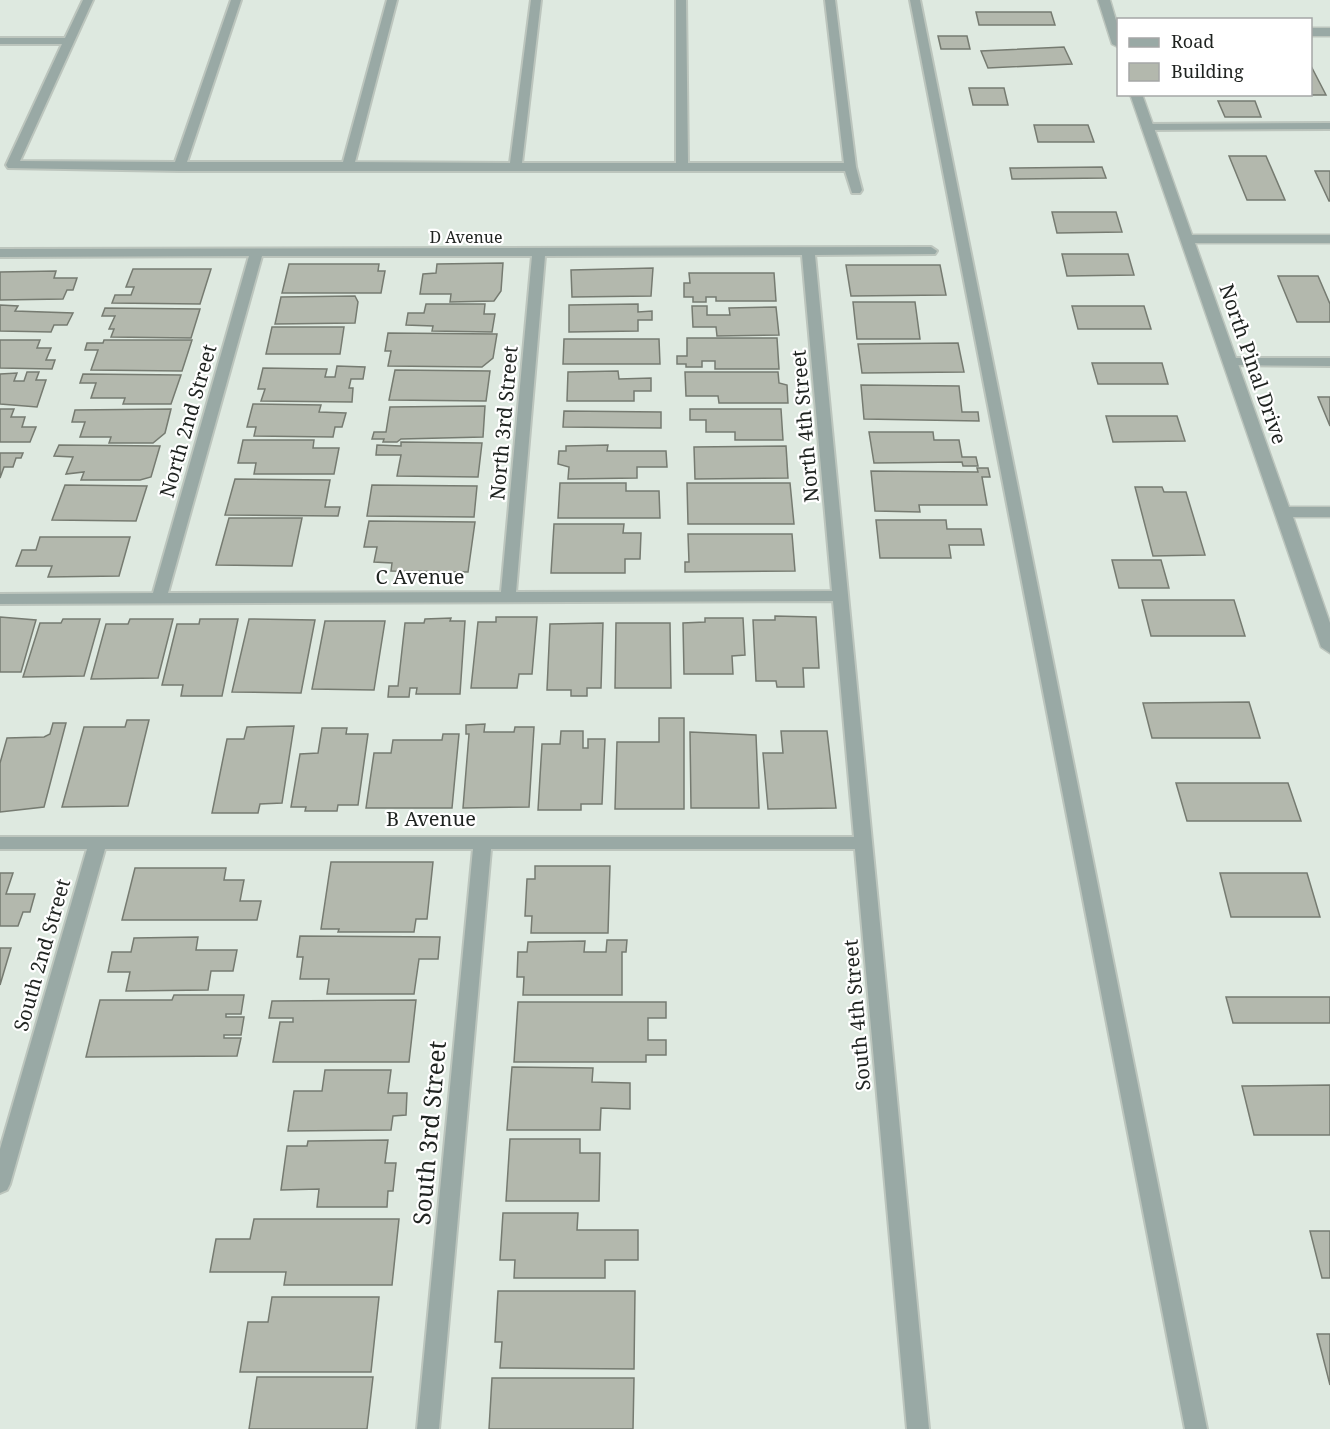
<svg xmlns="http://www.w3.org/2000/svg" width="1330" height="1429" font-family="'Noto Serif',serif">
<rect width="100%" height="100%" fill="#dee9e0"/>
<path fill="#b3b8ad" stroke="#767b71" stroke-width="1.5" d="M976 12H1051L1055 25H979Z
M938 36H967L970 49H941Z
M1064 47 1072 64 988 68 981 51Z
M1310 64 1326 95H1276L1310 94Z
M969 88H1004L1008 105H973Z
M1218 101H1255L1261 117H1225Z
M1034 125H1088L1094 142H1038Z
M1229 156H1266L1285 200H1247Z
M1102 167 1106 178 1012 179 1010 168Z
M1315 171H1330V201H1329Z
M1052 212H1116L1122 232 1057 233Z
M1062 254H1128L1134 275 1067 276Z
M503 263 501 291 494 301 450 302 451 294H420L423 274 436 273 437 264Z
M289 264H379L378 271H385L381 293H282Z
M846 265H940L946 295 851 296Z
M653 268 651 296 572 297 571 270Z
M133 269H211L200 304 112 303 115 295H131L134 287H126Z
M56 271 54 278H77L73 290H67L63 299 0 300V272Z
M689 273H774L776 301H716V297H706V302H693V297H684V283H690Z
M1278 276H1318L1330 304V322H1297Z
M355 296 358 302 355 323 275 324 281 297Z
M853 302H915L920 339H857Z
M426 304H485L484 314H495L492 332 432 331 433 326 406 325 408 313H424Z
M638 304V312L652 311V320H638V331L569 332V305Z
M0 305 18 306 15 311 73 313 67 325H54L51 332 0 331Z
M692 306H707V315H730L729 308 776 307 779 335 717 336 716 327H693Z
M1072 306H1144L1151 329H1078Z
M105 308 200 309 191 338 111 337 114 329H109L115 316H102Z
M272 327H344L340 354H266Z
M388 333 497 334 493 358 482 367 388 366 391 351H385Z
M687 338H777L779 369H715V361H702V367H686V364H677V356H687Z
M564 339H659L660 364H563Z
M0 340H40L37 348H51L46 360H55L52 369 0 368Z
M104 340H192L182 371 91 370 98 350H85L87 343H103Z
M958 343 964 372 862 373 858 344Z
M1092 363H1162L1168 384H1098Z
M337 366 365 367 363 379H351L349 388H353L352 402 261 401 265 389H258L263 368 327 369 325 377H335Z
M395 370 490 371 486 401 389 400Z
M618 371 619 379 651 378V391H634V401H567L568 372Z
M27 372H39L36 380H46L37 407 0 404V374L17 373 14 381H24Z
M685 372H778L779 383 787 385 788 403H719L718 396H686Z
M83 374 181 375 171 404H123L125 398H91L96 383H80Z
M861 385 959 386 962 412H978L979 421 864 419Z
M1318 397H1330V426Z
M253 404 321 405 319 412 346 413 342 427H335L333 437 254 436 256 427H247Z
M485 406 483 437 401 439 397 442H383L384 439H372L374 432H386L390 407Z
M0 409H14L11 417H25L22 427H36L30 442H0Z
M171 409 165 433 153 443H109L111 437H80L85 422H72L75 410Z
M690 409H781L783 440H735V432H706V420H690Z
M564 411 661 412V428L563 427Z
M1106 416H1177L1185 441 1113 442Z
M869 432H933L934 440H959L962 457H976L978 466H963L962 462 874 463Z
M243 440H314L313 448H339L334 474H254L256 463H238Z
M401 442 482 443 478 477 397 476 401 455H376L377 445 401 446Z
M59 445 160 446 151 477 140 480H81L84 472 66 474 73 457 54 456Z
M608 445 607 451H666L667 467H637V478L568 479 569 467 558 464 559 451H566V446Z
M786 446 788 478 695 479 694 447Z
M0 453H23L21 458H16L13 467H4L0 478Z
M977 468H988L990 477H982L987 505H919L920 512 875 511 871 471 978 472Z
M235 479 330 480 325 507H340L338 516 225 515Z
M560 483H626V491H659L660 518H558Z
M687 483H790L794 524H688Z
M65 485 147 486 136 521 52 520Z
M372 485 477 486 474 517 367 516Z
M1135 487H1162L1164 492H1186L1205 555 1153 556Z
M229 518H302L292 566 216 565Z
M876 520H946L947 529H981L984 545H949L951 558H880Z
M369 521 475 522 468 572 391 571 392 563 374 562 377 547H364Z
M554 524H624L623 533H641L640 559H625V573H551Z
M688 534H792L795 571 685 572V562H689Z
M40 537H130L119 576 48 577 52 566H16L22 550H36Z
M1112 560H1161L1169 588H1119Z
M1142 600H1234L1245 636H1151Z
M775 616 816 617 819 668H803L804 687H777L776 681H756L753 620H775Z
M0 617 36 620 21 672H0Z
M496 617H537L532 674H519L517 688H471L478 622H496Z
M451 618 450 621H465L460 694H416L417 688H410L409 697H388L389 686H398L405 623H424L425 619Z
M705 618H743L745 655 732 656 733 674H684L683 623 705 622Z
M63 619H100L84 676 23 677 40 623H61Z
M130 619H173L158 678 91 679 106 624H128Z
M200 619H238L222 696H181L183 685H162L177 624H199Z
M249 619 315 620 301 693 232 692Z
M325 621H385L374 690 312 689Z
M603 623 601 688H587V696H571V690H547L550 624Z
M616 623H670L671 688H615Z
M1249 702 1260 738H1152L1143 703Z
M659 718H684V809H615L617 742H659Z
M127 720H149L128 806 62 807 84 727H125Z
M53 723H66L44 807 0 812V763L7 738 44 737 50 734Z
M485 724 484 732H514L515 727H534L529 807 463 808 469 734H466V725Z
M294 726 282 803 260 804 258 813H212L227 739H244L247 727Z
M322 728H347L346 734H368L358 805H338L337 811H305L306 807H291L300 754 318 753Z
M561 731H583V748H588V739H605L602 804H581V810H538L542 744H560Z
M781 731H827L836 808 768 809 763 753H783Z
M690 732 756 735 759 808H691Z
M443 734H459L452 808H366L374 753H391L393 740H442Z
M1176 783H1288L1301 821H1187Z
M331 862H433L427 919H416L414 932H338L339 929H321Z
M535 866H610L608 933H531L532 916H525L527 879H535Z
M135 868H226L224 880H244L240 901H261L257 920H122Z
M0 873H13L6 894H35L30 912H23L18 926H0Z
M1220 873H1307L1320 917H1231Z
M300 936 440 937 438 959H419L414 994H327L329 979H300L303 957H297Z
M198 937 196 950H237L233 971H211L208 990 126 991 130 972H108L112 952H131L134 938Z
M607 940H627L626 952H622V995H523L524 977H517L518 952H527L528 942 585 941 584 952H606Z
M0 948H11L0 985Z
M174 995H244L241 1014H226V1017H244L241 1035H224V1038H241L237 1056 86 1057 100 1000H172Z
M1226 997H1330V1023H1233Z
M416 1000 409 1062H273L280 1022H293V1018H269L272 1001Z
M518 1002H666V1018H648V1040H666V1055H646V1062H514Z
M512 1067 593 1068 592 1082 630 1083V1109L601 1108 600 1130H507Z
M325 1070H391L388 1093H407L406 1115 393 1116 391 1130 288 1131 294 1091H322Z
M1330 1085V1135H1254L1242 1086Z
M510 1139H580V1153H600L599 1201H506Z
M388 1140 385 1163H396L393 1191H388L387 1207H317L319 1189 281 1190 287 1146H307L308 1141Z
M503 1213H578L577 1230H638V1260H605V1278H514L515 1260H500Z
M254 1219H399L392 1285H284L286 1272H210L216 1239H250Z
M1310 1231H1330V1278H1322Z
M498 1291H635L634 1369 500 1368 502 1342H495Z
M272 1297H379L371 1372H240L248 1322H268Z
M1317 1334H1330V1385Z
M257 1377H373L367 1429H249Z
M492 1378H634L633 1429H489Z"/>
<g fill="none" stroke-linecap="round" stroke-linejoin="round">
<defs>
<path id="lane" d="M83 0H93L20 161 175 162 231 0H241L187 162H343L387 0H397L355 162 510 163 531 0H541L522 163H676V0H686L688 163H844L825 0H835L856 167 862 190 860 193H852L845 171H179L8 168 6 165 62 44H0V38H65Z
M910 0H920L1207 1429H1185Z
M1330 123V129L1148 130 1142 127 1148 124Z
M931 247 937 251 935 254 815 255 929 1429H907L855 849H491L439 1429H417L473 849H105L10 1184 7 1190 0 1193V1149L87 849H0V837H854L833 601 0 604V594L153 593 249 256 0 257V249ZM802 255 832 591 516 592 545 256ZM262 256H532L501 592 168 593Z
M1230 358H1330V366L1225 365V359Z"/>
<path id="street" d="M1098 0H1110L1118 27V47L1112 44Z
M1310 28H1330V36H1310Z
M1130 94H1142L1192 235H1330V243H1195L1289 507H1330V517H1293L1330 623V653L1321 647Z"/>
</defs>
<use href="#lane" stroke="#bcc5bd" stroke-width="4"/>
<use href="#street" stroke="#bcc5bd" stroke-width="3"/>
<use href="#lane" fill="#99a9a5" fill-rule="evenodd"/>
<use href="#street" fill="#99a9a5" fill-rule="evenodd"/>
</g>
<g text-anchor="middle" stroke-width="4.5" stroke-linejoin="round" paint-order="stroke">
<g font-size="16" fill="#1f2320" stroke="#fff">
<text x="466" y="243">D Avenue</text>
</g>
<g font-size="20" fill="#1f2320" stroke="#fff">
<text transform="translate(1253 364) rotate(71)" y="7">North Pinal Drive</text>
<text transform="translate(188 421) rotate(-74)" y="7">North 2nd Street</text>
<text transform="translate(504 423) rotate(-85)" y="7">North 3rd Street</text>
<text transform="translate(805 426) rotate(-95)" y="7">North 4th Street</text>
<text x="420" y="584">C Avenue</text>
<text x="431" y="826">B Avenue</text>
<text transform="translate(42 955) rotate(-74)" y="7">South 2nd Street</text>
<text transform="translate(857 1015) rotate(-95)" y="7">South 4th Street</text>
</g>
<g font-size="24" fill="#1f2320" stroke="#fff">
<text transform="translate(430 1133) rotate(-85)" y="8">South 3rd Street</text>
</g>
</g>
<rect x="1117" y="18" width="195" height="78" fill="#ffffff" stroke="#a5a7a6" stroke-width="1.5"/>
<rect x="1129" y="38" width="30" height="9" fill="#99a9a5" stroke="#a5a7a6" stroke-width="1.5"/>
<text x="1171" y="48" font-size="18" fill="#1f2320">Road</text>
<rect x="1129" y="63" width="30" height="18" fill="#b3b8ad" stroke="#a5a7a6" stroke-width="1.5"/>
<text x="1171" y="78" font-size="18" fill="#1f2320">Building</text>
</svg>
